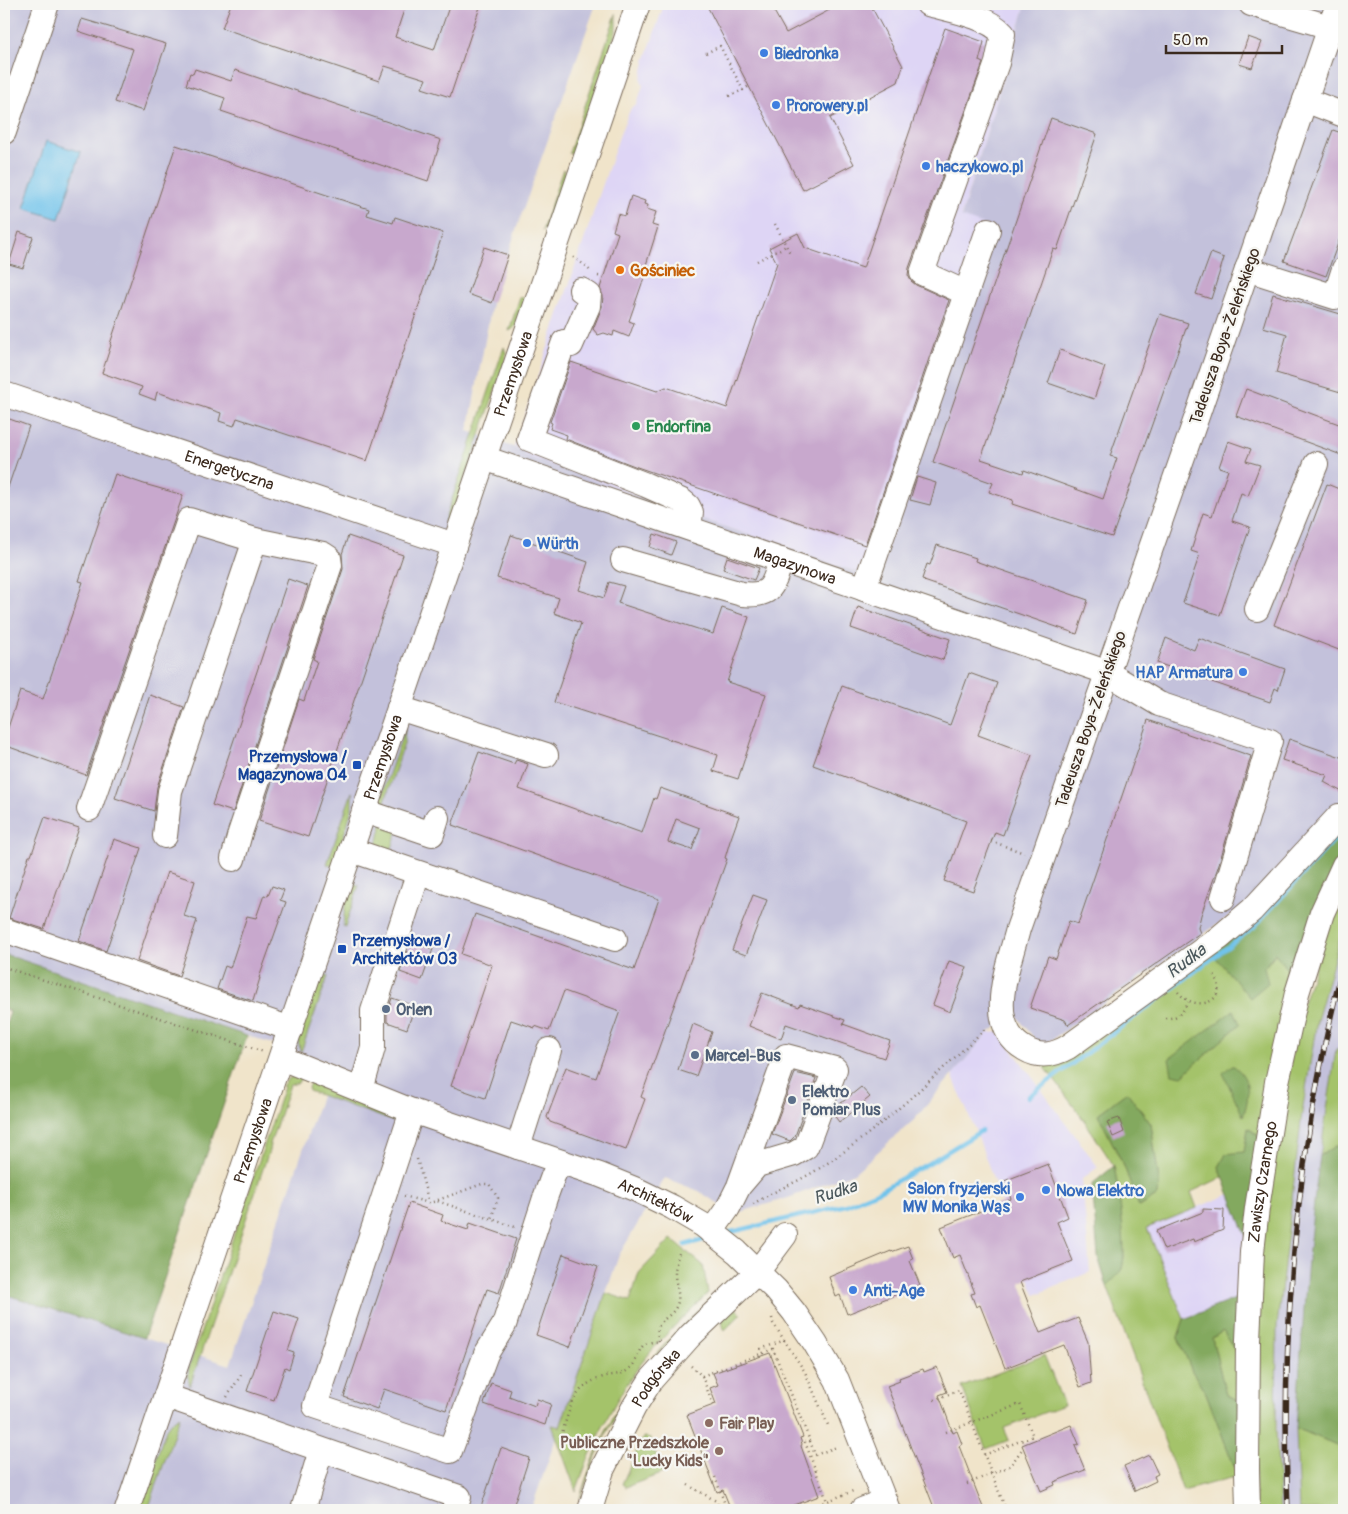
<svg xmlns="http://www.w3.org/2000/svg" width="1348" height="1514" font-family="Pangolin,sans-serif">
<rect width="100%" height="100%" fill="#f6f6f2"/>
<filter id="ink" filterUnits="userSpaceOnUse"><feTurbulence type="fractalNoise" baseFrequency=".02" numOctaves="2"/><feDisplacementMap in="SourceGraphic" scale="10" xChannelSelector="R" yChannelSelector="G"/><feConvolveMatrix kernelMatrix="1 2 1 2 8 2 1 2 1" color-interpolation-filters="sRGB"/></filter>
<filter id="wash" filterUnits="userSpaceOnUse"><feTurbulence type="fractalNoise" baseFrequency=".0096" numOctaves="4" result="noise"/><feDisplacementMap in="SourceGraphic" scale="20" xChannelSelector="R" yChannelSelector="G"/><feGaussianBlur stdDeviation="1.12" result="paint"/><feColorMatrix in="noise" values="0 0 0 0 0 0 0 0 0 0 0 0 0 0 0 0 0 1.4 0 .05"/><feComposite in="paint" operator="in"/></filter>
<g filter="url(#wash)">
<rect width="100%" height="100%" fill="#f0e4ca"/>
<path fill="#ded5f5" d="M664 4H1026L961 216 996 229 877 579 679 511 523 455 524 451 514 447 621 131 631 108 637 104 643 85 641 79 646 58Z
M999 1032 1098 1167 1082 1179 1090 1272 1035 1295 978 1137 952 1075 988 1033Z
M1230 1194 1247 1238 1243 1296 1184 1319 1147 1228Z"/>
<path fill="#c3c1db" d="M4 4H596L517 227 492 303 468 431 524 451V455L679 511 877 579 995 229 961 217 1026 4H1344V796L1334 811 1251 901 1041 1047 1015 1014 988 1033 914 1120 854 1173 788 1198 733 1214 699 1191 665 1178 619 1255 560 1428 552 1425 556 1438 531 1510H4V1294L230 1365 332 1064 4 954Z
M1344 923V1074L1341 1048 1306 1285 1296 1428 1299 1510H1280L1275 1381 1277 1326 1283 1270 1302 1113 1317 1021Z"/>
<path fill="#a4c36b" stroke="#707644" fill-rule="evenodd" d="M616 14V32L575 152 569 153Z
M563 169 567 175 552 221 548 227 542 231Z
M520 297 526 299C522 309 520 327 509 331Z
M504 347 506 353V359L453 514 444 522Z
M405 728 404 744 382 810 378 806Z
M352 792V809L334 867 327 864Z
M382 823 398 830 390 854 376 849Z
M1344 878V923L1317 1021 1302 1113 1277 1326 1276 1430 1280 1510H1255L1259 1250 1298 1018Z
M351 883 359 885 345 927 343 926 345 905Z
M1211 952 1264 968 1276 953 1295 981 1262 1139 1249 1128 1244 1153 1226 1155 1219 1167 1223 1177 1191 1192 1197 1208 1147 1228 1184 1319 1178 1337 1192 1371 1206 1393 1238 1476 1183 1491 1107 1286 1122 1269 1124 1257 1121 1213 1114 1166 1086 1123 1041 1062ZM1233 1010 1240 1024 1182 1076ZM1127 1092 1151 1124 1159 1181 1158 1195 1140 1207 1124 1166 1098 1114Z
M325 976H328L301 1052 298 1041 314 991Z
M1341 1048 1344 1074V1148L1335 1146 1320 1156 1336 1049Z
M297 1075H302L298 1083 290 1085 270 1144 269 1151 190 1386 188 1377 189 1367 284 1087 282 1086 288 1079Z
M312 1078 394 1113 401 1124 309 1091 308 1088Z
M671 1239 703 1265 708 1293C682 1319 654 1344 633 1375 608 1411 591 1450 576 1491L552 1425 560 1427 606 1293 630 1301 639 1273Z
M730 1280 666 1345 652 1361 625 1399 602 1442 580 1498C593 1454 613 1412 640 1374 666 1339 699 1310 730 1280Z
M734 1306 740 1313V1315L725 1330C718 1320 727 1313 734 1306Z
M1223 1331 1239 1357 1241 1401 1226 1395 1212 1338Z
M1044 1355 1064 1405 1004 1428 1009 1440 986 1449 962 1387Z
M180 1416 148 1510H139L166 1429 172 1421Z
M1296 1428 1344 1448V1510H1299Z
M645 1437 650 1438 663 1473 626 1487 622 1484 642 1439Z"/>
<path fill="#83a95f" stroke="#5f6a3e" d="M1338 827 1344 833V846L1316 912 1295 981 1275 953 1264 968 1268 983 1250 998 1211 952Z
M4 954 247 1036 144 1338 4 1294V1032L10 1011 4 1009Z
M1234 1010 1240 1024 1182 1076 1172 1074 1169 1059Z
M1232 1065C1251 1076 1250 1098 1243 1116L1223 1073Z
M1127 1092 1151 1124 1159 1181 1158 1195 1139 1207 1124 1166 1098 1114Z
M1248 1128 1262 1139 1247 1238 1219 1167 1226 1154 1244 1152Z
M1335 1146 1344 1148V1448L1296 1428C1302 1337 1307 1246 1320 1156Z
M1114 1166C1118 1185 1128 1252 1122 1268 1120 1274 1112 1281 1107 1286L1098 1257 1092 1184Z
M1243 1296 1239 1357 1223 1331 1212 1338 1226 1395 1241 1401 1242 1463 1234 1466 1206 1393 1192 1371 1178 1337 1184 1319Z"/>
<path fill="#6fc3eb" stroke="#557684" d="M46 141 81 152 59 219 24 208Z"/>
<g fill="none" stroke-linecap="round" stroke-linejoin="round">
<path stroke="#6fc3eb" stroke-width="4.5" d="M1028 1097 1254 927 1344 829
M727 1233 846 1205 879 1191 929 1163 981 1131
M685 1245 707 1239"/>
</g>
<g id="blocks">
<path fill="#c8a8cd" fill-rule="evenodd" d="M231 4H406L395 37 434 50 450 4H481L450 97 422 88 426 79 385 66 379 81 222 28Z
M706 4H770L786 33 841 4H870L903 66 898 82 830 118 854 164 803 190Z
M82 19 166 44 143 111 115 102 133 49 78 31Z
M945 28 984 42 979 61 983 63 909 268 908 275 911 281 916 285 949 300 865 545 637 467 566 439 567 435 550 429 552 423 550 422 571 362 657 391 666 387 727 408 777 263 769 248 798 233 805 248 863 268Z
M1248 37 1262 42 1252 68 1239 64Z
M195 69 231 81 235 70 441 140 428 181 221 111 225 98 186 85 190 73 193 74Z
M1051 118 1097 134 1057 250 1053 249 981 459 1023 473 1024 470 1103 499 1117 458 1110 456 1160 314 1188 323 1112 537 1012 504 1013 500 989 492 993 483 933 462Z
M1333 130 1344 134V227L1326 276 1284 261Z
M176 145 369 209 367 215 393 223 395 217 443 233 367 461 237 418 234 426 219 421 221 413 157 392 155 400 139 394 142 387 102 373 111 345 110 344Z
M631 196 645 201 644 204 648 205 647 209 656 212 652 225 658 227 646 265 648 266 629 321 634 323 629 337 614 331 613 336 604 333 598 335 593 329 602 307 603 296 600 288 618 233 613 231 618 214 625 216Z
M19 232 33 237 23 268 9 264Z
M484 247 508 255 492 303 468 294Z
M1211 253 1224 258 1211 299 1196 294Z
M1273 294 1344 315V393L1276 373 1287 334 1263 327Z
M1060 350 1105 367 1094 399 1048 383Z
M1246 389 1344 426V456L1236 416Z
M4 417 29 426 6 493H4Z
M1228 441 1251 449 1246 461 1260 465 1248 496 1241 493 1232 521 1250 527 1220 615 1183 603 1200 554 1191 551 1203 513 1212 516 1228 470 1219 467Z
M115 474 144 484 183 495 86 775 4 745V740L20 691 43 699 83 582 79 581Z
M917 477 936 483 930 505 910 500Z
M1327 484 1344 491V652L1274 625Z
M654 534 676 542 671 555 650 547Z
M511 535 588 562 579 590 604 598 609 582 624 586 618 603 713 634 722 608 749 617 727 682 766 694 738 779 713 771 718 755 554 702 581 623 554 613 559 598 497 578Z
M348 536 403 555 308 837 259 821 299 699 304 701 317 661 313 659 343 569 342 554Z
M937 545 976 558 975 561 1088 600 1077 634 924 581 925 580 922 579 927 564 930 565Z
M727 557 759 568 754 580 723 569Z
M288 579 308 586 233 812 212 805Z
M858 607 950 639 943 660 851 628Z
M1166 638 1194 650 1199 638 1285 669 1278 690 1275 688 1270 702 1157 663Z
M969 673 997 683 978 735 1032 755 1003 835 995 832 973 891 944 881 966 821 813 765 842 686 950 725Z
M150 695 184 707 157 787 154 811 115 798Z
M1148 720 1251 756 1218 867 1201 915 1198 928 1200 933 1068 1025 1065 1020 1030 1008 1048 956 1056 959 1069 921 1078 924Z
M1289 739 1344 758V793L1324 782 1327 775 1282 760Z
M479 752 514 764 516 760 528 764 519 789 642 833 654 798 656 799 660 788 739 816 730 841 725 858 727 859 641 1097 645 1099 626 1150 550 1122 547 1117 566 1067 596 1078 620 1011 564 991 549 1031 535 1026V1028L511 1020 485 1098 451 1086 492 965 461 954 475 914 634 970 659 899 452 825ZM676 819 700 828 692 850 668 842Z
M45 817 79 828 44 929 9 918 29 856H31Z
M114 839 141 848 106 951 79 941Z
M167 872 195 881 184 916 197 920 179 976 137 961Z
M272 886 284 890 280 900 286 902 259 978H260L253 1001 217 989 225 966 230 968 247 916 256 918 264 895 268 896Z
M753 895 767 900 746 955 732 950Z
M410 941 433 949 422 980 400 972Z
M949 961 967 967 950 1012 933 1005Z
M762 993 799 1007 800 1004 845 1020 843 1024 890 1041 884 1058 786 1024 781 1039 749 1026Z
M392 998 415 1006 407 1029 387 1022V1013Z
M693 1024 712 1032 696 1076 678 1070Z
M795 1073 816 1078 795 1136 790 1141 772 1134Z
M861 1087 870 1097 839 1122 833 1114 835 1108Z
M1119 1118 1124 1132 1113 1137 1107 1122Z
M1048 1164 1068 1217 1057 1222 1073 1261 1020 1282 1040 1333 1078 1318 1088 1342 1091 1383 1080 1387 1064 1345 1005 1368 980 1305 976 1307 971 1294 975 1293 960 1255 953 1258 941 1227 1011 1199 1004 1181Z
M409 1203 443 1215 441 1221 468 1230 470 1223 516 1239 499 1293 487 1289 446 1410 384 1389 377 1409 344 1397Z
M1203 1209 1224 1210 1223 1230 1194 1242 1193 1239 1164 1250 1156 1231 1203 1212Z
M908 1246 913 1259 910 1261 920 1285 847 1314 840 1295 836 1297 829 1277 891 1251V1252Z
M563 1254 598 1267 570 1347 536 1335Z
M274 1311 299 1319 288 1351 294 1353 289 1369 285 1367 274 1400 247 1391Z
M770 1353 803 1437 800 1438 802 1444 801 1446 819 1496 781 1510H731L723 1490 717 1492 687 1415 716 1404 710 1388 718 1385 713 1373Z
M937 1367 947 1392 939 1395 953 1433 957 1431 962 1444 959 1446 984 1510H935L887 1386 900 1381 899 1378 923 1369 924 1372Z
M491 1383 511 1390 509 1396 535 1406 537 1399 551 1404 545 1425 484 1404Z
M1071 1425 1079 1444 1075 1446 1085 1470 1054 1482 1055 1485 1041 1491 1022 1445Z
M501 1448 529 1458 512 1510H480Z
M1149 1455 1158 1474 1154 1476 1156 1481 1135 1491 1124 1466Z"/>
</g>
</g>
<g filter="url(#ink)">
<use href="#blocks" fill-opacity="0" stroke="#7a6b5a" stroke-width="1"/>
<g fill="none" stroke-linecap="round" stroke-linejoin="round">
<defs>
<g id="minor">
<path d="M928 4C950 10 988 16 1003 34L997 63 922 273 966 293"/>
<path d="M1251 4 1330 27"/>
<path d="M1338 4 1197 416 1018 929C1009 965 983 1025 1025 1049 1040 1058 1054 1055 1068 1047L1219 938 1252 910 1339 816"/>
<path d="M1305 100 1344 115"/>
<path d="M4 132 47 4"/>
<path d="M1247 269 1335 297 1344 269"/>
<path d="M564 342 529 439 646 485 682 501 688 506 691 512 689 528"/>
<path d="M571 345 588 306 589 295 581 290"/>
<path id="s1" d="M4 394 454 545"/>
<path id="s2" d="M484 458 1106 672 1159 704 1270 741 1223 898"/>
<path d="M623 560 742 594C772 597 773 586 781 560"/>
<path d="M864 589 988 230"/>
<path d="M1257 609 1316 464"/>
<path d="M399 708 546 755"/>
<path d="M89 809 189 520 255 540 323 554 329 558 330 565 240 833 233 859"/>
<path d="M364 811 432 834 437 818"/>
<path d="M165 836 170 791 255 540"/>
<path d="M351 850 615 939"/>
<path d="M7 931 291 1029"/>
<path id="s3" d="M281 1058 412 1111 600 1175 637 1190 672 1207 703 1225 737 1252 776 1290 794 1312 815 1343 837 1380 888 1510"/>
<path d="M361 1090 373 1048V1011L414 886"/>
<path d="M412 1111 315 1406 450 1451 486 1354 504 1325 545 1198 553 1176 560 1162"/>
<path d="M518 1147 549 1050"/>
<path d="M711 1232 728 1208 739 1186 786 1056 835 1069 806 1147 794 1154 757 1165 739 1186"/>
<path d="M166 1396 459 1497 455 1510"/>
<path id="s4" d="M127 1510 638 4"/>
<path d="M303 1510 321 1450"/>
<path id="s5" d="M590 1510 602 1470 634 1407 651 1380 690 1336 758 1271 785 1235"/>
<path d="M862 1510 885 1501"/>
<path id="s6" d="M1248 1510 1247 1471 1248 1340 1252 1252 1257 1208 1277 1082 1297 993 1322 913 1344 865"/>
</g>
</defs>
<use href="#minor" stroke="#7a6b5a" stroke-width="26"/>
<path stroke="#7a6b5a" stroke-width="2.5" stroke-dasharray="1 4" stroke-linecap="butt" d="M706 53 720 46 743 90 749 86
M729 96 743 90
M775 224 790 253
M573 257 586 266 591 272
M757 261 786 246
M598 276 604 277
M991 841 1024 853
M4 967 264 1052
M1178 992C1197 1015 1231 1000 1214 974
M1165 1018C1178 1019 1183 1012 1188 1002
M417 1159 429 1203
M404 1196 429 1203 437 1201 515 1227
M438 1200 482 1184H489L498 1198 491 1219
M753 1204C775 1190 801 1181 823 1166 883 1127 935 1076 986 1028
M772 1318 773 1323 805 1372 828 1425
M785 1340 761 1349 763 1353 773 1349 810 1441 805 1442 827 1501
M659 1341C652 1319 671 1320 677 1305 681 1294 675 1285 675 1274 675 1266 677 1258 680 1251
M691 1366 702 1376 713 1405
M702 1376 763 1353
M227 1397 243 1372
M934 1400 959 1390 1006 1510
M946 1432 1020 1404 1033 1436 984 1455
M561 1436C570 1410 572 1386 603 1377 612 1374 620 1376 628 1370 643 1359 633 1340 660 1342
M810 1441 815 1455 837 1447
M715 1477 727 1510
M967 1484 1010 1466 1023 1448
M688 1485 716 1501 720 1510
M805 1510 853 1491"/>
<use href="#minor" stroke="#fff" stroke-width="24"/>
<defs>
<path id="rail" d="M1288 1510C1280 1326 1298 1141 1344 962"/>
</defs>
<use href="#rail" stroke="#3b2a1e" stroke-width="5.5"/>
<use href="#rail" stroke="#f6f6f2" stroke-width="4" stroke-dasharray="11" stroke-linecap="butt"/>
</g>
</g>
<g fill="#3f7fe0" stroke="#f6f6f2" stroke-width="2">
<circle cx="764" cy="53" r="5"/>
<circle cx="776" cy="105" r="5"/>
<circle cx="926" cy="166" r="5"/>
<circle cx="527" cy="543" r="5"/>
<circle cx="1243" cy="672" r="5"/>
<circle cx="1046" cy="1190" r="5"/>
<circle cx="1020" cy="1197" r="5"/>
<circle cx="853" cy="1290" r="5"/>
</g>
<circle fill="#e8710a" stroke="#f6f6f2" stroke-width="2" cx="620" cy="270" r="5"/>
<circle fill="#2e9e5b" stroke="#f6f6f2" stroke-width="2" cx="636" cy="426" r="5"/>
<g fill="#1a4fb4" stroke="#f6f6f2" stroke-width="2">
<rect x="352" y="760" width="10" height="10" rx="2.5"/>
<rect x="337" y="944" width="10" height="10" rx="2.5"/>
</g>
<g fill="#5c6f8a" stroke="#f6f6f2" stroke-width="2">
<circle cx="386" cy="1009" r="5"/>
<circle cx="695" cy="1055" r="5"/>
<circle cx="792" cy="1100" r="5"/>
</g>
<g fill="#8d6e63" stroke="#f6f6f2" stroke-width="2">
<circle cx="709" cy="1423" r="5"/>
<circle cx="719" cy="1451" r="5"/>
</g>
<g text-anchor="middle" stroke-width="4.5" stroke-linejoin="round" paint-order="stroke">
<g font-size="16" font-weight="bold" fill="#366cbe" stroke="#f6f6f2" text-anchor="start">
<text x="774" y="59">Biedronka</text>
<text x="786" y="111">Prorowery.pl</text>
<text x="936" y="172">haczykowo.pl</text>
<text x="537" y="549">Würth</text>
<text x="1233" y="678" text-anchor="end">HAP Armatura</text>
<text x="1010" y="1194" text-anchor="end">Salon fryzjerski<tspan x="1010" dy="18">MW Monika Wąs</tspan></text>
<text x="1056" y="1196">Nowa Elektro</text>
<text x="863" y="1296">Anti-Age</text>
</g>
<g font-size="16" font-weight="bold" fill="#c56008" stroke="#f6f6f2" text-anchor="start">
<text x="630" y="276">Gościniec</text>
</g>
<g font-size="16" fill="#3b2a1e" stroke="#f6f6f2">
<text transform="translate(1224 336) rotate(-71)" y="6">Tadeusza Boya-Żeleńskiego</text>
<text dy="6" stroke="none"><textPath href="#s4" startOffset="1200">Przemysłowa</textPath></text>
<text dy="6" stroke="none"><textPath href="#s1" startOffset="238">Energetyczna</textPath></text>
<text dy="6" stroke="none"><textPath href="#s2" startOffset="329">Magazynowa</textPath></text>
<text transform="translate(1090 719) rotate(-71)" y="6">Tadeusza Boya-Żeleńskiego</text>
<text dy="6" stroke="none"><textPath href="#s4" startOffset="795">Przemysłowa</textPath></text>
<text dy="6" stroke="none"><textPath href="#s4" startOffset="390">Przemysłowa</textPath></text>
<text dy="6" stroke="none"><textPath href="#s6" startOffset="329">Zawiszy Czarnego</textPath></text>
<text dy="6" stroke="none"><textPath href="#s3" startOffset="401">Architektów</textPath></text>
<text dy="6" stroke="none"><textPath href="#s5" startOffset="149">Podgórska</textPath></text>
</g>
<g font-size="16" font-weight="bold" fill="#27864d" stroke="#f6f6f2" text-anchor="start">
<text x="646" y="432">Endorfina</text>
</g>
<g font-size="16" font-weight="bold" fill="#164399" stroke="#f6f6f2" text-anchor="end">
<text x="347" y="762">Przemysłowa /<tspan x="347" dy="18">Magazynowa 04</tspan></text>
<text x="352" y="946" text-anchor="start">Przemysłowa /<tspan x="352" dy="18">Architektów 03</tspan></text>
</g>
<g font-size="16" font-weight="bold" fill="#4e5e75" stroke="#f6f6f2" text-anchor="start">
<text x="396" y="1015">Orlen</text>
<text x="705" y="1061">Marcel-Bus</text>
<text x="802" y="1097">Elektro<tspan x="802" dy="18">Pomiar Plus</tspan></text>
</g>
<g font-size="16" font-weight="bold" fill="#785e54" stroke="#f6f6f2" text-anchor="start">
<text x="719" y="1429">Fair Play</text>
<text x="709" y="1448" text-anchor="end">Publiczne Przedszkole<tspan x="709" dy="18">"Lucky Kids"</tspan></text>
</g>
<g font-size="18" font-style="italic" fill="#4b585c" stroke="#f6f6f2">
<text transform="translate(1186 961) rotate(-37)" y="6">Rudka</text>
<text transform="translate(835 1192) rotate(-18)" y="6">Rudka</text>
</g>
</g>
<rect width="1348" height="1514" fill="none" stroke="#f6f6f2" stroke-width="20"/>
<path d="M1166 45v8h116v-8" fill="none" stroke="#3b2a1e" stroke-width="2.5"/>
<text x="1173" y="45" font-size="15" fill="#3b2a1e" stroke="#f6f6f2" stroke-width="4" paint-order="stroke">50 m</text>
</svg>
